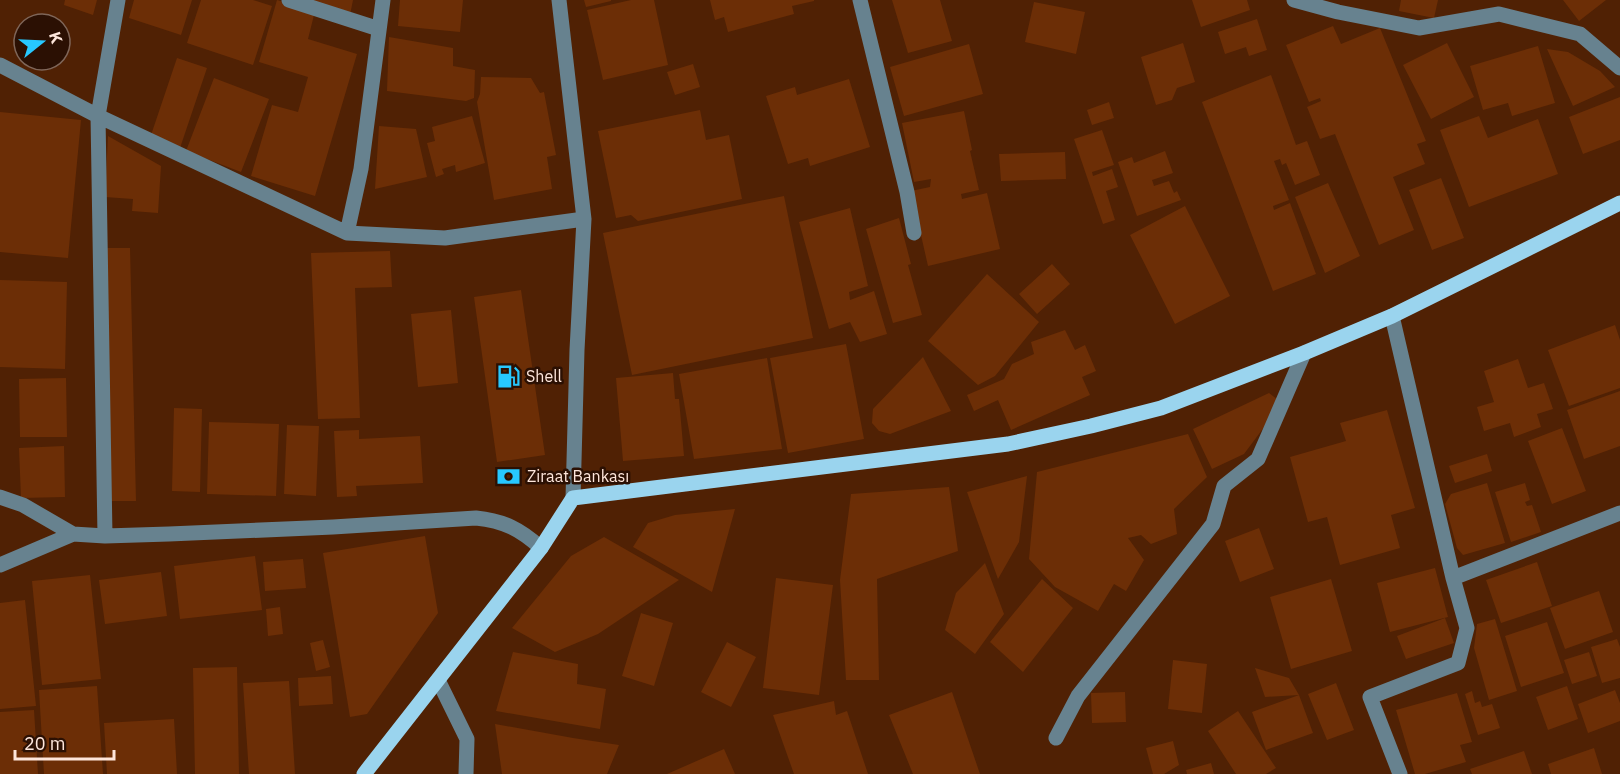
<svg xmlns="http://www.w3.org/2000/svg" width="1620" height="774" font-family="'IBM Plex Sans',sans-serif">
<rect width="100%" height="100%" fill="#502104"/>
<path fill="#6c2e06" d="M65 0H97L93 15 64 5Z
M134 0H192L181 35 129 18Z
M201 0H253L272 6 253 65 187 43Z
M277 0 315 11 308 39 357 54 315 196 251 176 272 105 298 112 308 77 259 62Z
M305 0H353L350 15Z
M400 0H463L460 32 398 26Z
M584 0H611V1L586 7Z
M631 0H654L668 65 603 80 587 10Z
M710 0H814V1L792 6 794 14 728 32 724 17 715 20Z
M892 0H940L952 41 908 53Z
M1192 0H1247L1250 10 1201 27Z
M1401 0H1438L1434 18 1399 11Z
M1563 0H1606L1579 21Z
M1034 2 1085 12 1076 54 1025 42Z
M1257 19 1267 50 1249 56 1246 47 1225 54 1218 32Z
M1333 26 1341 44 1380 28 1426 141 1417 144 1425 164 1393 177 1414 230 1379 245 1335 134 1320 139 1307 107 1321 101 1320 98 1309 102 1286 45Z
M389 37 453 48V66L475 70 474 98 466 101 387 91Z
M1183 43 1195 82 1177 88 1172 100 1156 105 1141 57Z
M1447 43 1474 97 1431 119 1403 65Z
M969 44 983 94 904 116 890 67Z
M1538 46 1555 103 1512 116 1508 103 1483 110 1470 66Z
M1547 49 1568 52 1600 71 1615 87 1573 106Z
M177 58 207 68 180 148 150 138Z
M693 64 700 87 675 95 667 72Z
M1271 75 1296 145 1307 141 1320 175 1295 185 1286 163 1282 165 1280 159 1274 161 1289 200 1273 206 1274 210 1290 203 1316 274 1273 291 1202 102Z
M481 77 531 78 540 93 544 92 556 155 547 157 552 189 494 200 477 102 480 94Z
M214 78 269 99 241 172 186 151Z
M849 79 870 147 810 166 808 158 788 164 766 96 795 87 797 95Z
M1620 97V140L1583 154 1569 117Z
M1109 102 1114 118 1092 125 1087 110Z
M700 110 706 140 729 135 742 199 638 221 631 215 616 218 598 131Z
M964 111 972 150 970 151 979 190 961 194 962 199 987 193 1000 249 928 266 911 191 930 187 931 179 914 182 902 123Z
M0 112 81 120 68 258 0 252Z
M472 116 485 163 456 172 455 165 442 169 444 174 436 177 427 143 435 141 432 127Z
M1479 116 1488 138 1538 119 1558 174 1469 207 1440 130Z
M379 126 416 129 427 177 375 189Z
M1102 130 1114 165 1092 172 1093 176 1112 169 1118 187 1106 191 1115 220 1103 224 1074 139Z
M108 136 161 166 158 213 132 211 133 199 105 197Z
M1165 151 1173 173 1152 180 1154 186 1169 181 1174 193 1177 191 1181 200 1137 216 1118 162 1132 157 1134 163Z
M1065 152 1066 179 1001 181 999 154Z
M1441 178 1464 238 1432 250 1409 190Z
M1328 183 1360 256 1325 273 1295 197Z
M784 196 813 338 632 375 603 233Z
M1185 206 1230 296 1175 324 1130 235Z
M850 208 868 286 849 292 850 300 874 291 887 334 860 342 850 322 829 329 799 222Z
M899 218 911 264 908 265 922 315 893 323 866 229Z
M104 248H130L136 501H109Z
M390 251 392 287 355 288 360 418 318 419 311 253Z
M1052 264 1070 284 1037 314 1019 294Z
M987 274 1039 322 995 376 978 385 928 341Z
M0 280 67 282 65 369 0 367Z
M521 290 545 455 497 462 474 297Z
M451 310 458 383 418 387 411 314Z
M1615 325 1620 340V388L1569 406 1548 350Z
M1065 330 1075 350 1085 345 1096 371 1082 377 1090 395 1011 430 998 400 974 411 967 395 1004 379 1012 364 1034 354 1031 342Z
M846 344 864 439 788 453 770 358Z
M923 357 951 411 890 434 879 431 872 423 873 409Z
M767 358 782 449 694 459 679 374Z
M1518 359 1528 388 1544 383 1553 409 1537 414 1541 427 1514 437 1510 423 1484 431 1477 407 1494 402 1484 371Z
M673 373 675 399H679L684 456 623 461 616 378Z
M66 378 67 437H20L19 379Z
M1620 391V446L1584 459 1567 410Z
M1269 393 1282 403 1244 454 1212 469 1193 429Z
M174 408 202 409 200 492 172 491Z
M1387 410 1415 508 1391 515 1400 548 1340 565 1327 517 1308 522 1290 457 1346 441 1340 423Z
M209 422 279 424 276 496 207 494Z
M287 425 319 426 316 496 284 494Z
M1562 428 1586 491 1552 504 1528 441Z
M359 430V439L420 436 423 483 356 486 357 496 337 497 334 431Z
M1188 434 1207 477 1174 509 1177 534 1151 544 1141 535 1128 538 1144 560 1126 591 1114 584 1098 611 1055 587 1029 559 1037 472Z
M64 446 65 497 21 498 19 448Z
M1487 454 1492 471 1455 483 1449 466Z
M1027 476 1019 542 998 579 967 492Z
M1487 483 1505 543 1463 555 1457 548 1445 504 1451 494Z
M1525 483 1530 500 1525 502 1527 506 1532 505 1541 532 1511 542 1495 492Z
M949 487 958 551 877 579 879 680H846L840 580 851 494Z
M735 509 712 592 633 547 648 523 675 515Z
M1259 528 1274 569 1240 582 1225 541Z
M425 536 438 613 367 714 350 717 323 553Z
M604 537 679 580 598 634 555 652 512 628 571 556Z
M255 556 262 610 180 619 174 566Z
M303 559 306 588 265 591 263 562Z
M1537 562 1552 606 1501 623 1486 580Z
M985 563 1004 614 975 654 945 630 956 593Z
M1435 568 1448 617 1390 632 1377 583Z
M161 572 167 616 105 624 99 580Z
M90 575 101 679 42 685 32 581Z
M776 578 833 585 819 695 763 688Z
M1042 579 1073 608 1023 672 990 642Z
M1331 579 1352 651 1291 669 1270 597Z
M1599 591 1613 632 1565 649 1550 608Z
M25 600 36 706 0 709V603Z
M280 607 283 634 268 636 266 609Z
M641 613 673 623 654 686 622 676Z
M1445 618 1454 643 1406 659 1397 636Z
M1495 619 1517 691 1489 700 1474 648 1477 624Z
M1547 622 1564 673 1521 687 1505 636Z
M1617 639 1620 647V678L1602 683 1591 647Z
M323 640 330 667 316 671 310 643Z
M727 642 756 657 731 707 701 692Z
M513 652 578 664 577 684 606 689 600 729 496 711Z
M1589 652 1597 676 1572 684 1564 660Z
M1173 660 1207 664 1202 713 1168 709Z
M237 667 239 774H195L193 668Z
M1255 668 1289 678 1299 695 1313 733 1266 750 1252 712 1299 695 1265 697Z
M331 676 333 704 299 706 298 678Z
M289 681 295 774H249L243 683Z
M1336 683 1354 730 1327 740 1308 694Z
M97 686 103 774H44L39 690Z
M1567 686 1578 719 1548 730 1536 697Z
M1615 690 1620 703V721L1588 733 1578 704Z
M1472 691 1475 703 1480 701 1482 707 1492 704 1500 728 1478 735 1465 694Z
M952 692 980 774H913L889 715Z
M1125 692 1126 722 1092 723 1091 693Z
M1457 693 1472 742 1460 745 1466 762 1425 774H1415L1396 710Z
M834 701 836 715 847 711 868 774H794L773 715Z
M34 710 38 774H0V712Z
M1238 711 1276 768 1266 774H1236L1208 731Z
M174 719 177 774H107L104 723Z
M495 724 573 738 619 745 607 774H502Z
M1173 741 1179 765 1164 774H1153L1146 748Z
M1594 748 1602 774H1551L1548 764Z
M724 749 735 774H667Z
M1524 751 1532 774H1472L1470 769Z
M1211 763 1214 774H1187L1186 770Z"/>
<g fill="none" stroke-linecap="round" stroke-linejoin="round">
<path stroke="#67828f" stroke-width="15" d="M289 0 379 29
M559 0 584 219 577 350 573 498
M860 0 907 192 914 233
M1294 0 1338 12 1419 28 1499 14 1580 34 1620 68
M0 65 98 116 347 233 445 238 584 219
M347 233 361 169 383 0
M1392 316 1453 578 1467 628 1458 663 1370 697 1400 774
M0 497 23 505 73 534
M105 536 98 116 118 0
M0 565 73 534 105 536 169 534 333 527 476 518C504 521 520 529 541 548
M1453 578 1620 513
M438 680 467 739 466 774
M1056 738 1078 696 1213 524 1224 486 1258 459 1304 353"/>
<path stroke="#9ad4ee" stroke-width="15" d="M364 774 541 548 573 498 1008 444 1091 426 1161 408 1304 353 1392 316 1620 203"/>
</g>
<defs>
<symbol id="fuel-bare" viewBox="-9 -9 18 18"><path d="M-5.5-6h7V0h2V4h1.3V-2.5L3-4.5l.8-.8L6-3V5H2.5V1h-1V6h-7ZM-4.2-4.7v3.2H.2V-4.7Z" fill="#27c8ff" stroke="#2b1003" stroke-width="2.5" paint-order="stroke"/></symbol>
<symbol id="bank-bare" viewBox="-9 -9 18 18"><path d="M-6-4H6V4H-6ZM0-2.3a2.3 2.3 0 1 0 0 4.6a2.3 2.3 0 1 0 0-4.6Z" fill="#27c8ff" stroke="#2b1003" stroke-width="2.5" paint-order="stroke"/></symbol>
</defs>
<g fill-rule="evenodd">
<use href="#fuel-bare" x="492" y="360" width="33" height="33"/>
<use href="#bank-bare" x="492" y="460" width="33" height="33"/>
</g>
<g text-anchor="middle" stroke-width="5" stroke-linejoin="round" paint-order="stroke">
<g font-size="16" fill="#fee6db" stroke="#2b1003" text-anchor="start">
<text x="526" y="382">Shell</text>
<text x="527" y="482">Ziraat Bankası</text>
</g>
</g>
<g transform="translate(42 42) rotate(72)"><circle r="28" fill="#2b1003" stroke="#7f6659" stroke-width="1.5"/>
<path d="M0-4.5L10 22L0 15L-10 22Z" fill="#27c8ff"/>
<text y="-9" font-size="16" font-weight="bold" text-anchor="middle" fill="#fee6db">K</text>
</g>
<path d="M15 750v9h99v-9" fill="none" stroke="#fee6db" stroke-width="3"/>
<text x="24" y="750" font-size="18" fill="#fee6db" stroke="#2b1003" stroke-width="4.5" paint-order="stroke">20 m</text>
</svg>
